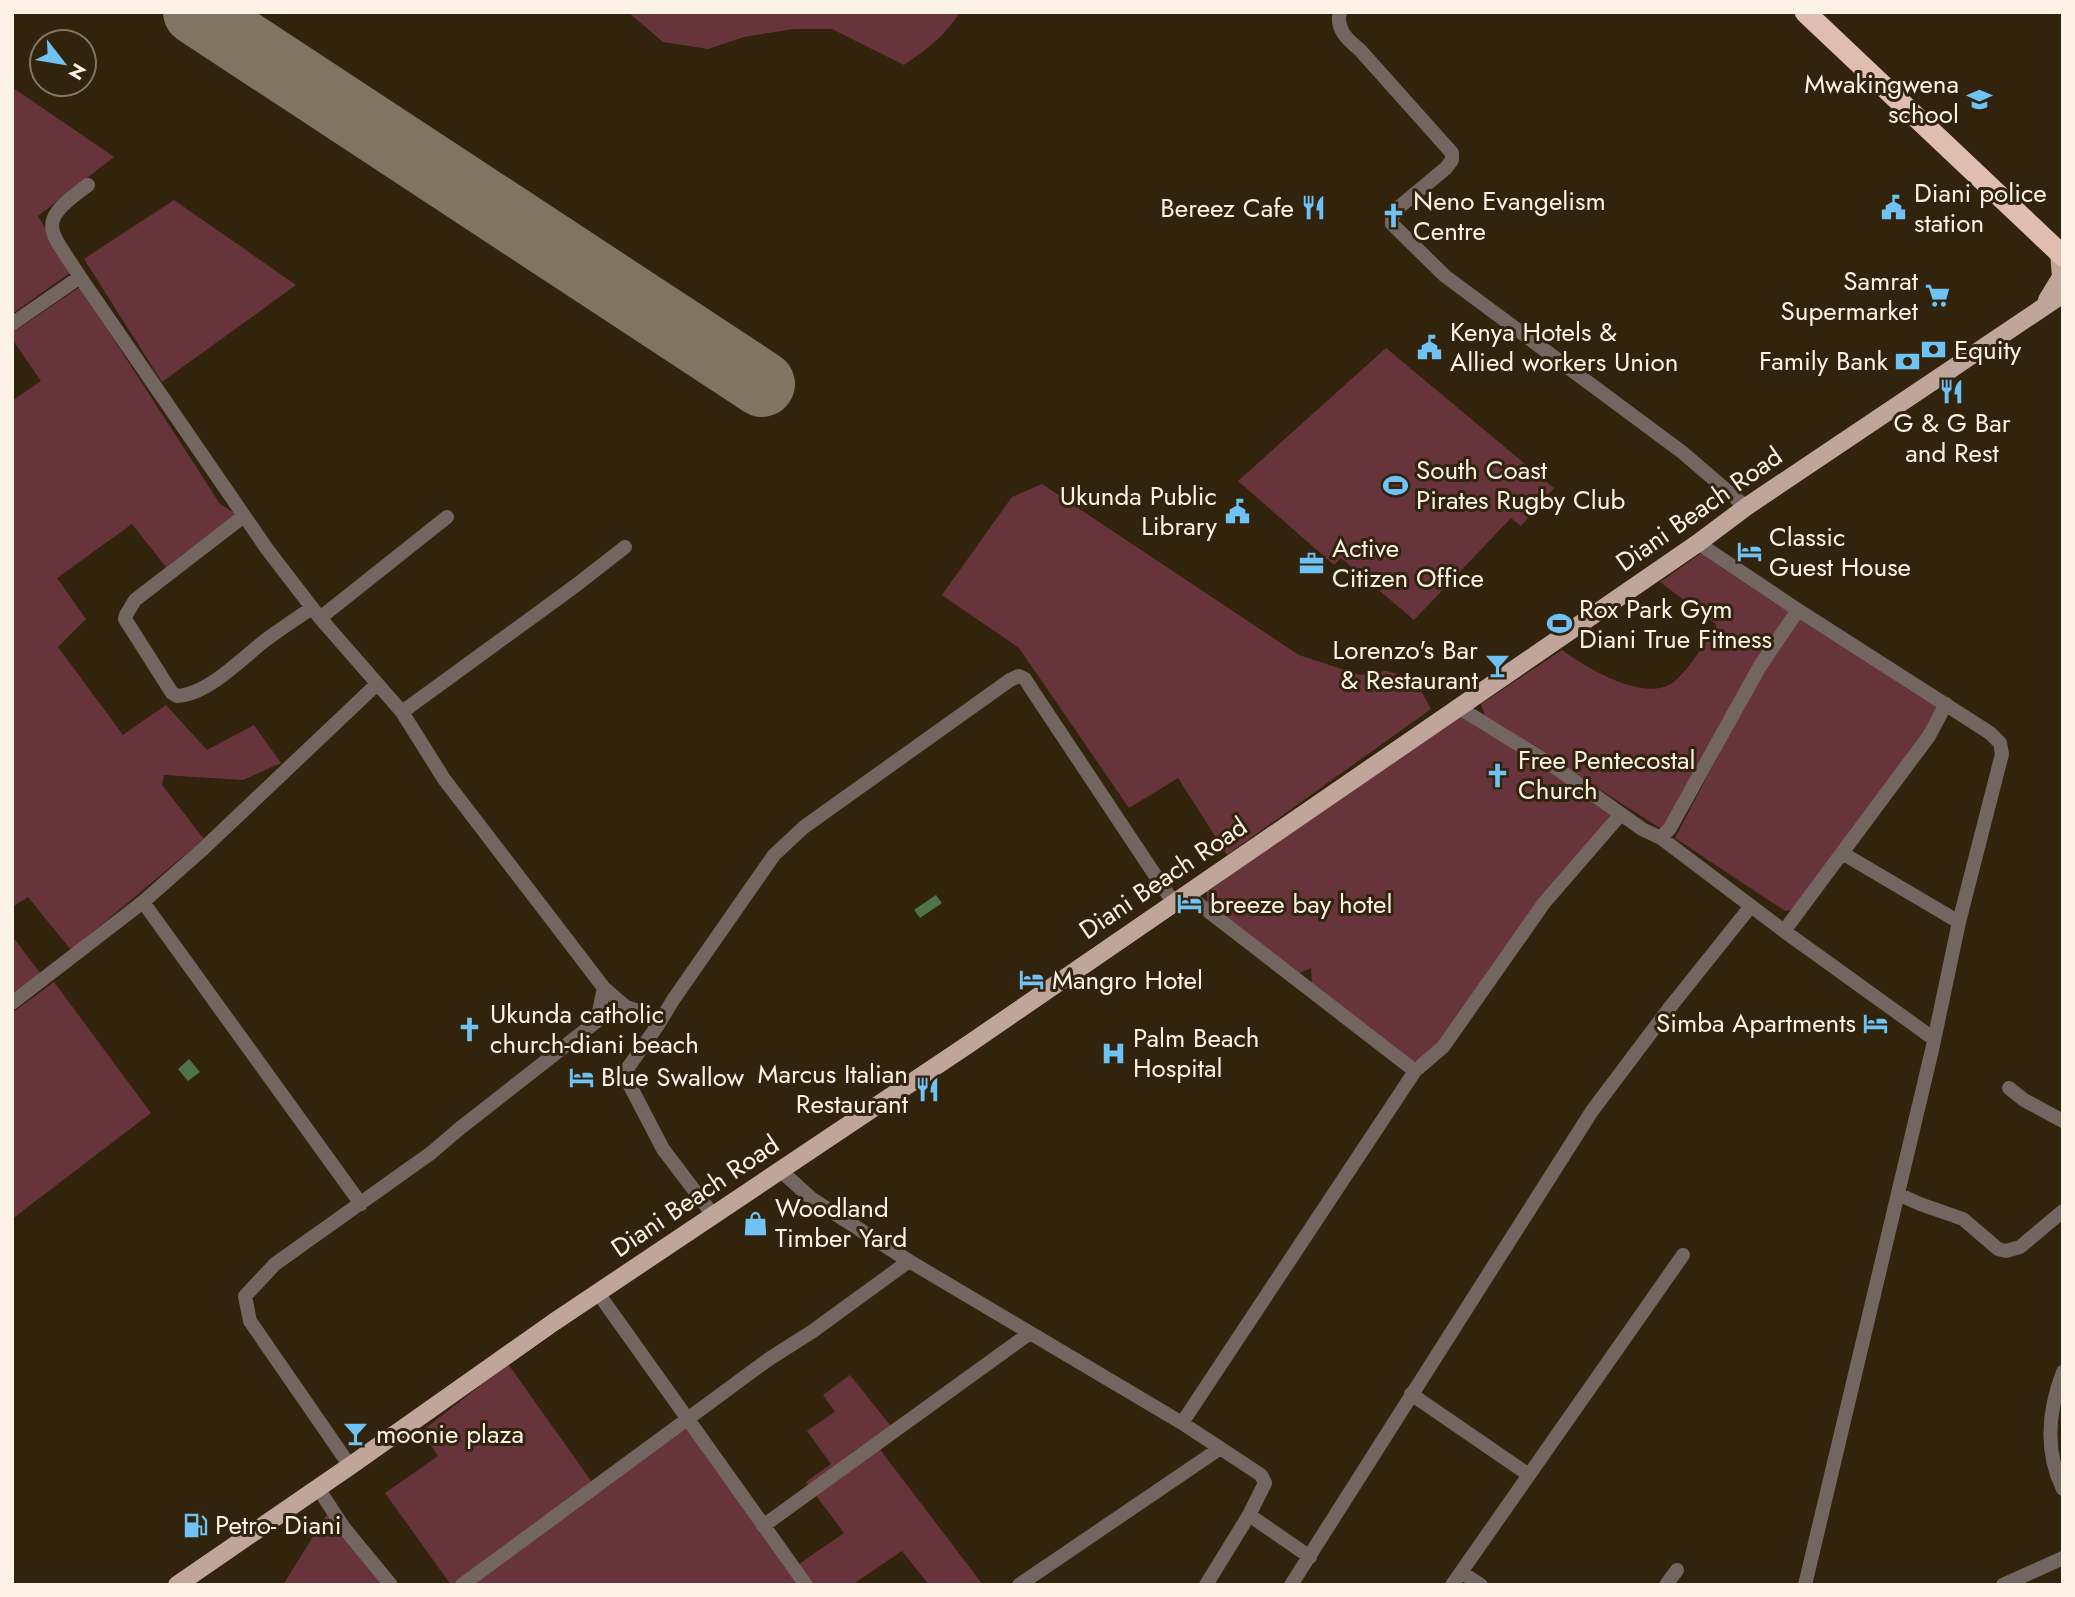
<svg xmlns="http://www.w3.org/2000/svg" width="2075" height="1597" font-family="Jost,sans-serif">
<rect width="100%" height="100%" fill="#32230d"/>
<path fill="#68343c" d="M628 12H960C946 35 925 51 904 65L832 29H793L744 37 708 49 663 42Z
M12 87 114 157 38 216 71 272 12 314Z
M174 200 296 285 162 382 84 259Z
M80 287 220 504 236 514 166 567 132 524 57 578 86 619 58 647 123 735 166 705 207 750 254 725 281 763 243 780 164 775 162 785 204 839 71 950 28 897 12 907V401L41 381 12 339V333Z
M1386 348 1554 488 1521 526 1511 518 1414 620 1341 558 1334 565 1238 481Z
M1042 484 1299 655 1360 675 1386 671 1414 678 1431 709 1227 855 1178 778 1129 808 1019 648 942 595 1012 497Z
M1707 549 1790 611 1663 830 1485 716 1481 704 1562 650C1585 667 1647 705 1675 681 1691 667 1704 643 1717 625L1660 582Z
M1800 615 1940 706 1926 734 1793 910 1785 911 1675 838 1764 668Z
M1461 713 1615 815 1440 1048 1413 1062 1312 984 1311 968 1297 974 1207 906V892Z
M12 936 41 974 12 996Z
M54 982 151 1113 12 1219V1013Z
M508 1364 599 1492 687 1428 789 1571 844 1533 806 1482 831 1464 807 1431 835 1412 823 1395 850 1375 894 1430 875 1443 983 1585H929L902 1551 852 1585H451L385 1493 438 1456 422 1431Z
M338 1507 394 1585H283L329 1511Z"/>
<path fill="#4f7447" d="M936 895 942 903 920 918 914 910Z
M189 1059 200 1072 188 1081 178 1069Z"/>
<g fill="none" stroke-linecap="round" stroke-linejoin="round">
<path stroke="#817462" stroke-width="66" d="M196 12 762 384"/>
<path stroke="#736660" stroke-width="14" d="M1340 12C1335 29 1348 40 1360 50L1452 153V160L1446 168 1398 208 1392 218V224L1445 276 1682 452 1746 507
M80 277C49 228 34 224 88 185
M12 324 80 277 267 549 320 618 402 712
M244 516 135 600 126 615 125 619 172 693 177 696C208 695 243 657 267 639 282 628 297 618 312 608
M1698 543 1798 610 1990 733 2000 743 2002 754 1959 922 1932 1050 1805 1585
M320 618 447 517
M1458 707 1552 765 1642 829 1661 838 1784 931 1842 853 1959 922
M1661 838 1670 828 1760 666 1798 610
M1842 853 1929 736 1946 704
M1186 894 1415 1071 1443 1047 1544 903 1621 814
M143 902 361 1204
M1784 931 1934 1039
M604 988 626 1007 641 1012 658 1025 673 1000 774 855 804 827 1010 680 1019 676 1025 679 1036 696 1173 902
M12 1003 143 902 203 849 377 684
M597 1021 626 1007
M658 1025 627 1069 626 1078 663 1149 713 1215
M2009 1088 2024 1100 2063 1121
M781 1171 812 1199 909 1261 1182 1423 1261 1475 1265 1483 1249 1515 1310 1557
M1898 1194 1920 1204 1963 1219 1998 1249 2006 1251 2020 1247 2063 1211
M598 1293 806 1585
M2063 1372C2048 1411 2045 1452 2063 1489
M1411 1394 1529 1475
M1182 1423 1415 1071
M350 1466 250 1321 245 1296 275 1264 431 1153 459 1129 597 1021 604 988 444 779 402 712 575 586 625 547
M318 1488 344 1528 391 1585
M763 1526 1030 1333
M1461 1572 1481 1585
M462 1585 769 1359 813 1331 909 1261
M1019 1585 1219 1449
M1206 1585 1249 1515
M1291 1585 1592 1111 1671 1006 1751 906
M1452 1585 1683 1255
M1666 1585 1677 1570
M2003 1585 2063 1558"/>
<path stroke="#c0a59a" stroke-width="18" d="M2047 300 2061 277 2059 252
M177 1585 350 1466 554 1322 969 1044 1698 543 1746 507 2063 294"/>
<path stroke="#dfbeb1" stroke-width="21" d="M1805 12 2063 256"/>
</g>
<defs>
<symbol id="school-bare" viewBox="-9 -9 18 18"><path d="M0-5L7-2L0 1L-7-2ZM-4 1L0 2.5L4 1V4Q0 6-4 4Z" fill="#6fc2f4" stroke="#32230d" stroke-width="2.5" paint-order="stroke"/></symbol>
<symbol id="restaurant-bare" viewBox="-9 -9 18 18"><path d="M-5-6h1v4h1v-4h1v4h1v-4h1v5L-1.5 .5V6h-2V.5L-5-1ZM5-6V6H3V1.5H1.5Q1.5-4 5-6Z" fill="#6fc2f4" stroke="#32230d" stroke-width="2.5" paint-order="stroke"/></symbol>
<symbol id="civic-bare" viewBox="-9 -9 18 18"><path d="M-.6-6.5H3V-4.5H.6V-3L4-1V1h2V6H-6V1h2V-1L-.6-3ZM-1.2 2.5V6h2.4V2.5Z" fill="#6fc2f4" stroke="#32230d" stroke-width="2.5" paint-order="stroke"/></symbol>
<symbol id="church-bare" viewBox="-9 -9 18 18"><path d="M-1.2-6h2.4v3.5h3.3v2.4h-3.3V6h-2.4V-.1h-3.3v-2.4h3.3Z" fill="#6fc2f4" stroke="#32230d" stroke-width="2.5" paint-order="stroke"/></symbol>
<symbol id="supermarket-bare" viewBox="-9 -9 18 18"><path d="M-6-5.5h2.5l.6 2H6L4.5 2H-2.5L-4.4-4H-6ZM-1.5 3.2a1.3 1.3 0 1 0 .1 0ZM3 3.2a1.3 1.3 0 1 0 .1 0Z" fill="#6fc2f4" stroke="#32230d" stroke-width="2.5" paint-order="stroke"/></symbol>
<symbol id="bank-bare" viewBox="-9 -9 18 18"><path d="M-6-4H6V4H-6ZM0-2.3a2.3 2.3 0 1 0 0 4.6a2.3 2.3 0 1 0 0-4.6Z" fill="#6fc2f4" stroke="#32230d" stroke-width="2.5" paint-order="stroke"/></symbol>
<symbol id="stadium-bare" viewBox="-9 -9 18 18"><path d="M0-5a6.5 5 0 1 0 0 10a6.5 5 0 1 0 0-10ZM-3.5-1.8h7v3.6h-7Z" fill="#6fc2f4" stroke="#32230d" stroke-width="2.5" paint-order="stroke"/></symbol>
<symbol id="hotel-bare" viewBox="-9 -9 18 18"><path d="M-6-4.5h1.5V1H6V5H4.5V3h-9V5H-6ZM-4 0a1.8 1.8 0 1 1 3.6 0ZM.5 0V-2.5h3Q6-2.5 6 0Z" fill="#6fc2f4" stroke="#32230d" stroke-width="2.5" paint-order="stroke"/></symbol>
<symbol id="office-bare" viewBox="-9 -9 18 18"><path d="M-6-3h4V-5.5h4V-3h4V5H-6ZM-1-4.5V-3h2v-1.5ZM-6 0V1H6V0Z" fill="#6fc2f4" stroke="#32230d" stroke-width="2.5" paint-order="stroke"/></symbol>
<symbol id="bar-bare" viewBox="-9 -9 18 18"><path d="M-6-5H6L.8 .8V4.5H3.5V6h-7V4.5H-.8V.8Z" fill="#6fc2f4" stroke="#32230d" stroke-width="2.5" paint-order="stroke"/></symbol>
<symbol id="hospital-bare" viewBox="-9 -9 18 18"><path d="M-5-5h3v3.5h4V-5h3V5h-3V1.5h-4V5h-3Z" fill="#6fc2f4" stroke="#32230d" stroke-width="2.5" paint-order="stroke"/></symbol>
<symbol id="shop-bare" viewBox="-9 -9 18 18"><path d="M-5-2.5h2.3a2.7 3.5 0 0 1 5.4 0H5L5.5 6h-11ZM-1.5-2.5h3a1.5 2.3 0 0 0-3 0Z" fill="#6fc2f4" stroke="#32230d" stroke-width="2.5" paint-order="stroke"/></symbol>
<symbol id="fuel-bare" viewBox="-9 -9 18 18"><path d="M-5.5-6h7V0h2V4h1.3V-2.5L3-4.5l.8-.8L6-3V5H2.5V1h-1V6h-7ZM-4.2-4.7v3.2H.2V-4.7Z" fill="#6fc2f4" stroke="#32230d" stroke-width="2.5" paint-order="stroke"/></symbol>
</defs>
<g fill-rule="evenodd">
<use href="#school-bare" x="1962" y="82" width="35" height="35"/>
<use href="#restaurant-bare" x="1296" y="190" width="35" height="35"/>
<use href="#civic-bare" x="1876" y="190" width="35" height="35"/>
<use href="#church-bare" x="1376" y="198" width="35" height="35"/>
<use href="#supermarket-bare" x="1920" y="278" width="35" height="35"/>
<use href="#civic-bare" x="1412" y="330" width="35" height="35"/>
<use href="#bank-bare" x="1916" y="332" width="35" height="35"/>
<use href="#bank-bare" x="1890" y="344" width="35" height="35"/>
<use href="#restaurant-bare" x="1934" y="374" width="35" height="35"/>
<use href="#stadium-bare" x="1378" y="468" width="35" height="35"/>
<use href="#civic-bare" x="1220" y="494" width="35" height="35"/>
<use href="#hotel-bare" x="1732" y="534" width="35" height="35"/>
<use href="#office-bare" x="1294" y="546" width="35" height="35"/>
<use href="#stadium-bare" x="1542" y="606" width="35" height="35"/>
<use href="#bar-bare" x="1480" y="648" width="35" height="35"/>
<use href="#church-bare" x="1480" y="758" width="35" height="35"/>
<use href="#hotel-bare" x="1172" y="886" width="35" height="35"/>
<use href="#hotel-bare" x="1014" y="962" width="35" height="35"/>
<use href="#hotel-bare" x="1858" y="1006" width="35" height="35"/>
<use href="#church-bare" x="452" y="1012" width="35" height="35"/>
<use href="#hospital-bare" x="1096" y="1036" width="35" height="35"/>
<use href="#hotel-bare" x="564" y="1060" width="35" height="35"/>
<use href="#restaurant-bare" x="910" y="1072" width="35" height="35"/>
<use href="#shop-bare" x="738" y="1206" width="35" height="35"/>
<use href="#bar-bare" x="338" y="1416" width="35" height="35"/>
<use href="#fuel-bare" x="178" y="1508" width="35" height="35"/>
</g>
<g text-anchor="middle" stroke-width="6" stroke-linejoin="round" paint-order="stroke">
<g font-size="26" fill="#fcf2e5" stroke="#32230d" text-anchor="start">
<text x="1959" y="93" text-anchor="end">Mwakingwena<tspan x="1959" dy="30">school</tspan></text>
<text x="1914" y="202">Diani police<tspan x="1914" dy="30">station</tspan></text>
<text x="1413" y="210">Neno Evangelism<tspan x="1413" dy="30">Centre</tspan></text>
<text x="1294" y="217" text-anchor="end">Bereez Cafe</text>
<text x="1918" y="290" text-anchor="end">Samrat<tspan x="1918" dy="30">Supermarket</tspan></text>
<text x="1450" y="341">Kenya Hotels &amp;<tspan x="1450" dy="30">Allied workers Union</tspan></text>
<text x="1954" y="359">Equity</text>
<text x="1888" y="370" text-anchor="end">Family Bank</text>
<text x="1952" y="432" text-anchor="middle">G &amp; G Bar<tspan x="1952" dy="30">and Rest</tspan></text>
<text x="1416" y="479">South Coast<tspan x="1416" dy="30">Pirates Rugby Club</tspan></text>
<text x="1217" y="505" text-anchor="end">Ukunda Public<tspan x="1217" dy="30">Library</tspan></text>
<text x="1769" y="546">Classic<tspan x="1769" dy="30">Guest House</tspan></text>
<text x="1332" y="557">Active<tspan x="1332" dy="30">Citizen Office</tspan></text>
<text x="1579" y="618">Rox Park Gym<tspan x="1579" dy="30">Diani True Fitness</tspan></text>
<text x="1478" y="659" text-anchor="end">Lorenzo's Bar<tspan x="1478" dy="30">&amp; Restaurant</tspan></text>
<text x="1518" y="769">Free Pentecostal<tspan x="1518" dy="30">Church</tspan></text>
<text x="1210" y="913">breeze bay hotel</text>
<text x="1052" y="989">Mangro Hotel</text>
<text x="490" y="1023">Ukunda catholic<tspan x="490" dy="30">church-diani beach</tspan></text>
<text x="1856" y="1032" text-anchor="end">Simba Apartments</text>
<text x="1133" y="1047">Palm Beach<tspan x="1133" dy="30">Hospital</tspan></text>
<text x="908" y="1083" text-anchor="end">Marcus Italian<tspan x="908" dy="30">Restaurant</tspan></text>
<text x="601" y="1086">Blue Swallow</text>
<text x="775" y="1217">Woodland<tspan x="775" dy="30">Timber Yard</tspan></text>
<text x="376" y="1443">moonie plaza</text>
<text x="215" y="1534">Petro- Diani</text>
</g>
<g font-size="26" fill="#fcf2e5" stroke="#32230d">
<text transform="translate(1699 509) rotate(-35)" y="9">Diani Beach Road</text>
<text transform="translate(1163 878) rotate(-34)" y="9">Diani Beach Road</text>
<text transform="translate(695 1196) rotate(-34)" y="9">Diani Beach Road</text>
</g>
</g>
<rect width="2075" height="1597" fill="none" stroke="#fcf2e5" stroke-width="28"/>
<g transform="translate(63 63) rotate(121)"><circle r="33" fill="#32230d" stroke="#837663" stroke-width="2"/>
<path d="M0-5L12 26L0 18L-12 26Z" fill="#6fc2f4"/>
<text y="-10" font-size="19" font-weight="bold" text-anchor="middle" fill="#fcf2e5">N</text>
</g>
</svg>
